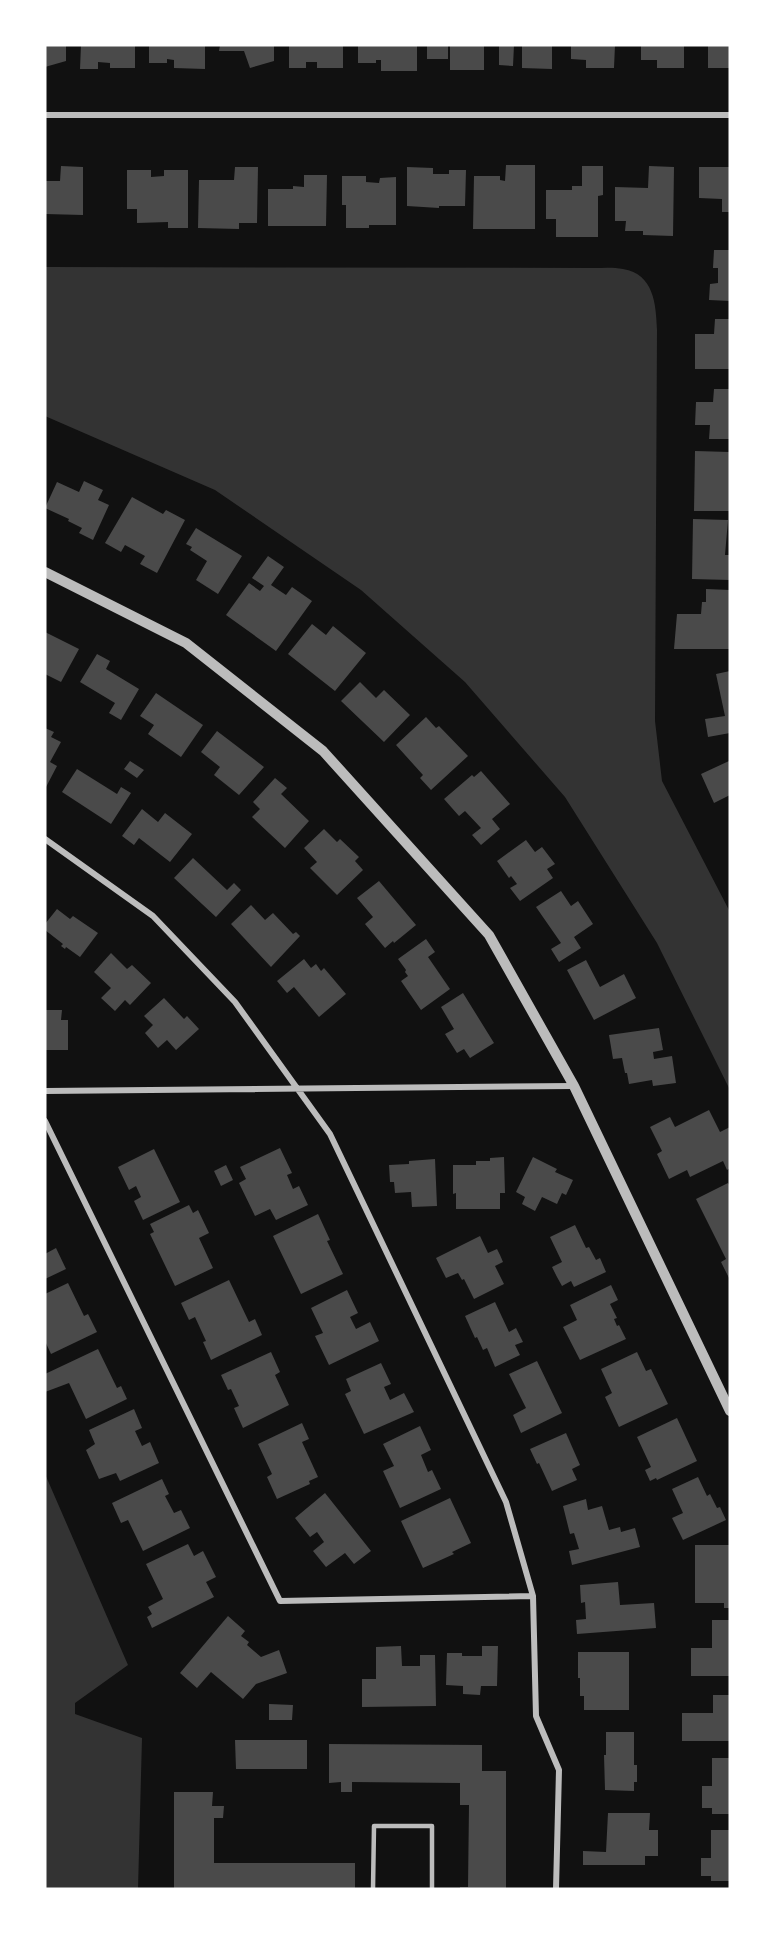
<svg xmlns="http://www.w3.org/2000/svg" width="775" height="1934" font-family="'Alegreya Sans',sans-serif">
<rect width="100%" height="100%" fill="#111"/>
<path fill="#333" d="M45 267 593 268C603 268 613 267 623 269 654 274 656 304 657 330L655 721 662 781 730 912V1090L657 943 565 797 465 682 361 590 215 490 45 416Z
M45 1474 128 1665 75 1703V1714L142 1738 138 1889H45Z"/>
<path fill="#4a4a4a" d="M45 45H66V61L45 67Z
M81 45H135V68H110V63L98 62V69H80Z
M149 45H205V69L174 68V60L167 59V63H149Z
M220 45H274V61L250 68 244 51H219Z
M289 45H343V68H317V62H306V68H289Z
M358 45H417V71H381V60H376V63H358Z
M427 45H448V59H427Z
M450 45H484V70H450Z
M499 45H514L513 66 499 65Z
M522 45H552V69L522 68Z
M571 45H615L614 68H586V60L571 59Z
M641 45H684V68H657V60H641Z
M708 45H730V68H708Z
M506 165H535V229H473L474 176H500V180L505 181Z
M61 166 83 167V215L45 214V181H60Z
M582 166H603V195L598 196V237H556V219H546V190H572V186H582Z
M649 166 674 167 673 236 643 235V231H625L626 221H615V187L648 188Z
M235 167H258L257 223H239V229L198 228 199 180H234Z
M407 167 433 168V174H449V170H466L465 206H439V208L407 206Z
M699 167H730V212H722V199L699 198Z
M127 170H151V177L164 176V170H188V228H168V222L137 223V209H127Z
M304 175H327L326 226H268V189H293V186L304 187Z
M342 176H366V182L379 183 380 178 396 177V225H369V228H346V205H342Z
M714 250H730V301L709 300 710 284 718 283V268H713Z
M715 319H730V369H695V334H714Z
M714 389H730V439H709L710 425H695L696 402H713Z
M695 451 730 452V511H694Z
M84 481 103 490 98 500 109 505 93 540 79 533 82 528 68 521 69 519 45 508 57 482 79 492Z
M132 497 163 514 166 510 185 520 157 573 140 564 145 556 125 545 121 552 105 543Z
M693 519 728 520 725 555H730V580L692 579Z
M196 528 242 556 218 594 196 580 207 561 190 550 192 547 186 544Z
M268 556 284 567 271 585 286 595 292 587 312 601 276 651 226 615 249 583 260 591 264 586 252 578Z
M706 589 730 590V649H674L677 614H701L702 602H706Z
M312 624 326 635 333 626 366 653 335 691 288 654Z
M45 632 79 649 61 682 45 674Z
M97 654 110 661 106 669 139 689 121 720 109 713 115 703 80 682Z
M730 671V733L708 737 705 719 725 716 716 674Z
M360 682 376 698 384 690 410 715 384 742 341 701Z
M156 693 203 725 181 757 148 734 154 725 140 716Z
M426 717 436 728 439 726 468 756 431 790 420 778 423 775 396 745Z
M45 728 54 732 51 737 61 742 50 762 57 766 45 789Z
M217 731 264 767 239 795 214 775 220 767 201 752Z
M130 761 144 770 137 778 124 769Z
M729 761 730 795 714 803 701 774Z
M77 769 117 794 121 787 131 793 111 824 62 792Z
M481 771 510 804 492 819 500 829 481 845 472 835 481 828 465 811 459 816 444 799 472 775 474 777Z
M275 778 287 788 281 794 309 821 285 848 252 817 260 809 253 802Z
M142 809 158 822 165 813 192 834 170 862 139 838 134 845 122 836Z
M324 829 337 842 340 839 359 857 355 861 363 870 337 895 310 868 317 862 304 848Z
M526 840 535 852 542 847 555 864 547 869 553 878 520 901 510 888 517 884 511 876 509 878 497 861Z
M193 858 227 890 234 883 241 890 216 917 174 878Z
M379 881 416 925 394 943 393 941 385 948 365 924 373 917 357 898Z
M561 891 571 906 578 901 593 924 574 937 581 948 559 962 551 949 561 943 536 907Z
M251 905 265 920 273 913 293 934 296 932 300 936 271 967 231 924Z
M57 909 70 919 73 916 98 933 80 957 66 947 65 949 61 946 63 944 45 930V924Z
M426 939 435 952 428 957 450 989 421 1010 401 981 408 976 405 972 406 970 398 959Z
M111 953 127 969 132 965 151 983 130 1005 125 1000 115 1011 101 998 111 988 94 972Z
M304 959 311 968 316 964 321 971 324 968 346 994 319 1017 294 987 287 993 277 981Z
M586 960 600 987 624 974 636 998 594 1020 567 970Z
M463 993 494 1043 470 1058 464 1049 457 1053 445 1034 454 1029 441 1007Z
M164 998 184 1019 187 1016 199 1029 176 1050 167 1040 158 1048 145 1033 153 1025 144 1016Z
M45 1010H62L61 1020H68V1050H45Z
M659 1028 663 1050 653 1052 654 1059 672 1056 676 1083 653 1086 652 1080 629 1084 627 1073H625L622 1058 613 1059 609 1035Z
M709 1110 720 1132 730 1127V1168L727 1170 723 1161 690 1177 687 1170 669 1179 657 1154 662 1151 650 1127 670 1117 675 1127Z
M280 1148 292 1173 287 1175 293 1189 299 1186 308 1205 276 1220 270 1209 255 1216 239 1183 246 1179 240 1167Z
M154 1149 180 1202 143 1220 134 1201 141 1197 136 1186 129 1190 118 1167Z
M504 1157 505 1193H500V1209H456V1193L453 1194V1165H476V1161H490V1158Z
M533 1157 557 1169 555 1172 573 1180 566 1195 562 1193 557 1204 542 1197 535 1211 522 1204 525 1197 516 1192Z
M435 1159 437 1206 412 1207 411 1192 395 1193 394 1182H390L389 1165 409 1164V1161Z
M226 1165 233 1180 221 1186 214 1171Z
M728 1183 730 1186V1280L721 1262 726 1259 696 1199Z
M189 1205 193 1213 198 1210 209 1233 199 1238 213 1268 175 1286 150 1234 154 1232 150 1224Z
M318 1214 330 1240 327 1241 343 1274 301 1294 273 1236Z
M575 1225 586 1248 589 1247 596 1260 600 1258 606 1272 574 1287 571 1281 562 1286 557 1277 552 1267 562 1262 550 1237Z
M480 1236 488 1253 497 1249 500 1255 503 1262 495 1266 504 1284 474 1299 464 1279 462 1280 458 1273 446 1278 436 1258Z
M56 1248 66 1269 45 1279V1254Z
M229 1280 249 1322 255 1319 262 1335 211 1360 203 1342 206 1341 195 1317 189 1320 181 1303Z
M68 1283 84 1316 88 1314 97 1332 51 1354 45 1341V1294Z
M611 1285 618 1300 610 1304 617 1318 614 1319 617 1326 619 1325 626 1339 580 1360 563 1327 577 1320 570 1305Z
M347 1290 358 1313 350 1317 356 1329 370 1322 379 1341 329 1365 315 1336 323 1333 311 1308Z
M495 1302 509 1332 516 1328 523 1342 515 1345 520 1355 495 1367 487 1348 483 1350 477 1337 475 1338 465 1316Z
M98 1349 117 1388 121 1386 127 1399 86 1419 69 1383 45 1392V1374Z
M271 1352 280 1372 275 1375 289 1405 243 1428 234 1408 239 1406 231 1389 228 1390 221 1375Z
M637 1352 646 1371 651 1369 668 1404 619 1427 605 1397 612 1393 601 1369Z
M537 1361 562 1413 521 1433 513 1415 526 1408 509 1374Z
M381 1363 391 1384 384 1387 390 1400 404 1393 414 1412 364 1434 345 1394 351 1391 346 1379Z
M134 1409 142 1428 135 1431 142 1446 150 1442 159 1463 120 1481 116 1473 99 1479 86 1450 95 1444 89 1430Z
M677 1418 697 1461 657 1480 656 1478 650 1481 645 1470 651 1467 637 1437Z
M302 1423 309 1439 302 1442 318 1477 309 1481 310 1484 277 1499 267 1477 272 1474 258 1444Z
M420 1426 431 1450 421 1455 428 1472 432 1470 441 1489 400 1508 383 1471 394 1466 383 1444Z
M566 1433 580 1465 572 1469 577 1480 552 1491 539 1463 537 1464 530 1449Z
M698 1477 707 1496 710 1494 717 1508 720 1507 726 1520 683 1540 672 1518 683 1513 672 1489Z
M162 1479 169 1494 165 1496 174 1513 181 1510 190 1528 143 1551 128 1520 121 1523 112 1503Z
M325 1493 371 1551 354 1564 345 1553 326 1567 313 1551 324 1542 317 1532 310 1537 295 1518Z
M450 1498 471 1543 452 1552 454 1554 423 1568 401 1521Z
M586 1499 588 1510 602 1506 609 1530 620 1527 621 1532 635 1528 640 1547 572 1565 569 1551 579 1549 574 1533 570 1534 563 1506Z
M188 1544 194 1556 203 1551 216 1577 206 1582 214 1597 152 1628 147 1617 152 1614 148 1607 163 1599 146 1564Z
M695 1545H730V1608H724V1603H695Z
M618 1582 620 1605 654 1603 656 1628 577 1634 576 1620 586 1619 585 1602 581 1603 580 1585Z
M228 1616 245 1631 241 1636 249 1642 247 1645 261 1657 279 1650 287 1673 256 1684 243 1699 211 1672 197 1688 180 1673Z
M712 1620H730V1676H691V1648H712Z
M401 1646 402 1666H420V1655H435L436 1706 362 1707V1679H376V1647Z
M482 1646H498L497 1686H481L480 1695 463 1694V1686L446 1685 447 1653H462V1656H482Z
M578 1652H629V1710H584V1696H580V1678H578Z
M713 1695H730V1741H682V1713H713Z
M269 1704 293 1705 292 1720H269Z
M606 1732H634V1765H637V1782H634V1791L605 1790 604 1755H606Z
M235 1740H307V1769H236Z
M329 1744 482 1745V1771H506V1889H460V1887H468L469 1805H460V1783L352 1782V1792H341V1782L329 1783Z
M712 1758H730V1814H712V1808H702V1786H712Z
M174 1792H213L212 1806H224L223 1818H214V1863H355V1889H174Z
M608 1813H650L649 1830H658V1856H645V1865H583V1851L606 1852Z
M711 1830H730V1881H711V1876H701V1858H711Z"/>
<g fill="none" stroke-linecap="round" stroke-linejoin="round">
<path stroke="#bcbcbc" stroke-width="4.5" d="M373 1889 374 1826H432V1889"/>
<path stroke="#bcbcbc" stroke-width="6" d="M45 115H730
M45 839 153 916 235 1002 330 1134 506 1502 533 1596 536 1716 559 1770 556 1889
M45 1091 574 1086
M45 1121 280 1601 533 1596"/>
<path stroke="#bcbcbc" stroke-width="10" d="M45 572 186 643 323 751 489 935 574 1086 730 1411"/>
</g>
<rect width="775" height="1934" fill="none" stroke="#ffffff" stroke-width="93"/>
</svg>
